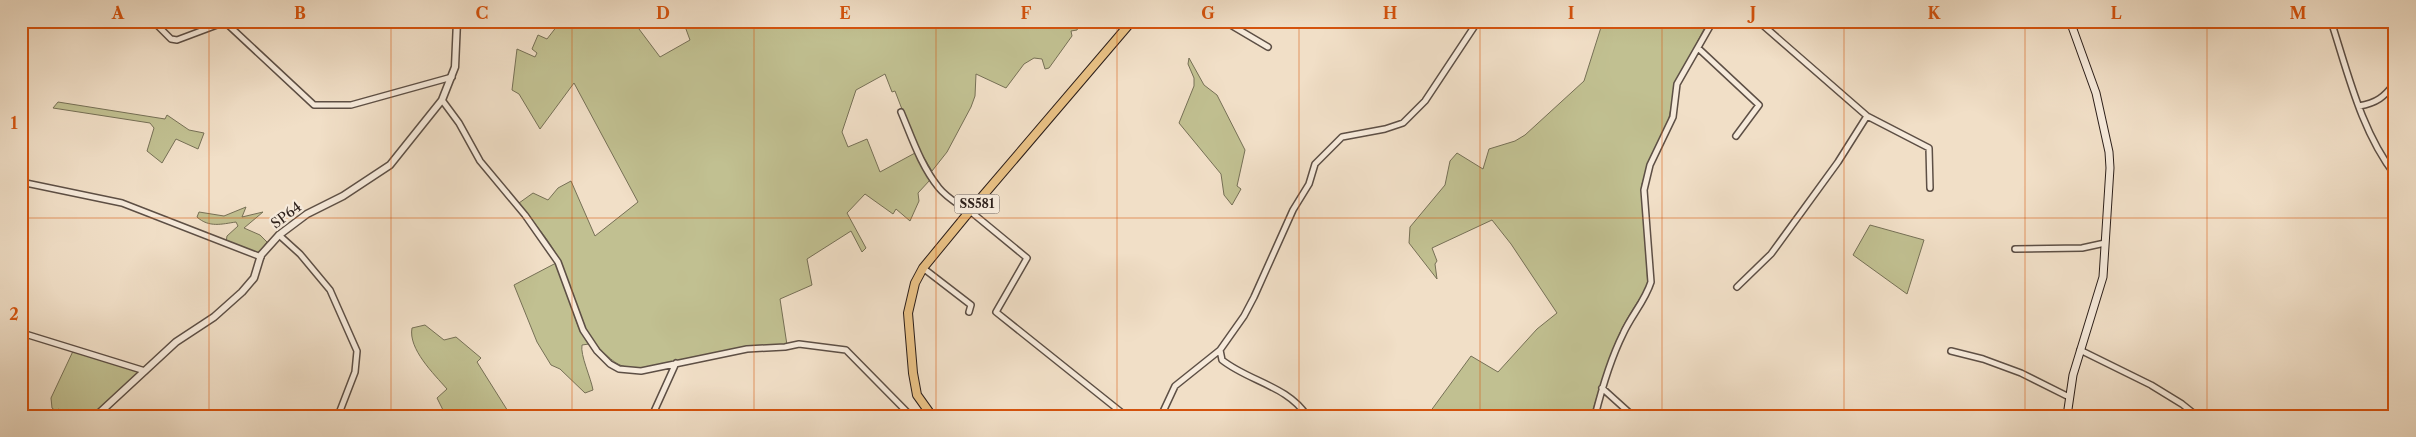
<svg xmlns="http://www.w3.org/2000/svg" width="2416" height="437" font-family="'Libre Caslon Text',serif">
<rect width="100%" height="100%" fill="#f1dfc7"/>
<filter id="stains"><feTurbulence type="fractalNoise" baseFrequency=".004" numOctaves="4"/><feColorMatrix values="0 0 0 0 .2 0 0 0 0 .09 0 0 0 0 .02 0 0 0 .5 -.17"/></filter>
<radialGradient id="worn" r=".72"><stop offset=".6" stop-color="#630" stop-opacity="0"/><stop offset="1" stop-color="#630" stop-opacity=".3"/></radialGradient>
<path fill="#c1c091" stroke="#767056" d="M561 21H633L660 57 690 40 683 21H1081L1077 30 1071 31 1072 36 1049 68 1045 69 1042 59 1034 58 1024 64 1006 88 976 74 975 96 971 107 947 152 932 171 915 143 895 91 892 92 885 74 856 90 842 132 848 147 867 139 880 172 915 153 930 180 918 193 919 201 910 221 896 209 893 214 865 194 847 213 866 248 862 252 851 231 807 259 812 285 780 299 787 345 749 346 643 368C622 368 618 366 603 352 573 322 575 296 559 260 550 240 532 221 519 203L533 193 548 200 558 188 571 181 595 236 638 202 574 83 540 129 519 94 512 90 517 49 535 57 537 53 532 49 538 35 547 39Z
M1603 21H1708L1676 84 1667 127 1651 156 1642 184 1648 288C1616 327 1606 369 1591 416H1427L1471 356 1498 372 1537 329 1557 313 1511 244 1492 220 1432 248 1437 261 1435 264 1437 279 1409 243 1410 227 1445 185 1450 161 1457 153 1483 169 1489 149 1515 141 1525 135 1584 81Z
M1189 58 1204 85 1217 95 1245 150 1237 186 1241 189 1232 205 1224 195 1221 174 1179 123 1194 86V78L1188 64Z
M58 102 165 119 167 115 189 130 204 133 198 149 176 139 162 163 147 151 154 128 150 123 53 108Z
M246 207 242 217 263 212 244 228 260 235 267 242 258 254 226 242 227 236 238 226 236 222C222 224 209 228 197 217L199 212 224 216Z
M1870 225 1924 240 1907 294 1853 255Z
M556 263 559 267 578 326 589 344 582 345C580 355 591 378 593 390L585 393 560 369 551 365 537 342 514 285Z
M425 325 444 340 456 337 481 358 477 362 511 416H446L437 398 447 389C434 374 408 349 412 328Z
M74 349 142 371 93 416H70L58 409 57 412 52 408 51 398Z"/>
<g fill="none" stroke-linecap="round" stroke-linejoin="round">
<defs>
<path id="minor" d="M153 21 171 39 177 40 225 22 314 105H351L452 77
M1224 21 1268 47
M1758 21 1867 116 1929 148 1930 188
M2331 21C2348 73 2361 131 2395 175
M1698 48 1759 105 1736 136
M442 100 459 123 480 161 525 215 558 262 583 330 597 351 610 364 619 369 641 371 747 349 785 347 799 344 846 350 911 416
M2359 106C2377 103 2384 97 2395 83
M901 112C912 138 921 166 939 188 947 198 960 205 969 212
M21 182 122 203 261 257
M970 211 1027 258 996 312 1126 416
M279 235 300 254 330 290 357 351 355 372 338 416
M2015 249 2082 248 2105 243
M923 268 971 305 969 312
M1737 287 1771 254 1838 162 1867 116
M22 333 145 371
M2080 350 2151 385 2182 404 2197 416
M1951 351 1983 359 2021 373 2069 397
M1602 388 1633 416
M652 416 676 363
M1161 416 1175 386 1220 350
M1307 416C1288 386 1248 381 1222 360L1220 350 1244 316 1254 297 1293 210 1309 184 1315 164 1342 137 1385 129 1403 123 1425 101 1478 21
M1595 416C1602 388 1610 360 1623 334 1631 316 1645 301 1651 282L1644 190 1650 165 1673 117 1677 84 1713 21"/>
<path id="tertiary" d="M96 416 176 342 214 317 242 292 254 278 261 255 279 235 307 214 343 196 390 165 442 100 455 67 457 21"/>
<path id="secondary" d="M2067 416 2073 375 2103 277 2110 168 2109 152 2096 93 2070 21"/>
<path id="primary" d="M932 416 917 395 913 373 908 313 915 283 923 268 969 212 1132 21"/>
</defs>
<use href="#minor" stroke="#5d4f45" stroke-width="8"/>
<use href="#tertiary" stroke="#5d4f45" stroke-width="9"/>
<use href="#secondary" stroke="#2c1f1a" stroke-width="9"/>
<use href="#primary" stroke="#2c1f1a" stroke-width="10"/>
<use href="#minor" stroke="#f6eadb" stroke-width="5"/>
<use href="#tertiary" stroke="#f6eadb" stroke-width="6"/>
<use href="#secondary" stroke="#f6eadb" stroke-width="7"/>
<use href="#primary" stroke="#e8c084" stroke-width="8"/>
</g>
<path fill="none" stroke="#d5530d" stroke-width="1" stroke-opacity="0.55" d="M209 21V416M391 21V416M572 21V416M754 21V416M936 21V416M1117 21V416M1299 21V416M1480 21V416M1662 21V416M1844 21V416M2025 21V416M2207 21V416M21 218H2395"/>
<g text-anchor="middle" stroke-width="4.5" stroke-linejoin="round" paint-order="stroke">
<rect fill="#f6eadb" stroke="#695c54" stroke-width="1" x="954.5" y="194.5" width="45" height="19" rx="4"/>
<g font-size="12" font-weight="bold" fill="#2c1f1a">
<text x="977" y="208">SS581</text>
</g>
<g font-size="14" fill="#2c1f1a" stroke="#f6eadb">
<text transform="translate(286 215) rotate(-37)" y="5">SP64</text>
</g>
</g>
<rect width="2416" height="437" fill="none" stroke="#f1dfc7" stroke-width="55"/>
<rect x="28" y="28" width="2360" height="382" fill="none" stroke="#d5530d" stroke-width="2"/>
<g font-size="16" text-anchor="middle" font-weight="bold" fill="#d5530d">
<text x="118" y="19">A</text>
<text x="300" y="19">B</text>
<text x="482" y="19">C</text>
<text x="663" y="19">D</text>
<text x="845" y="19">E</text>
<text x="1026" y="19">F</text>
<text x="1208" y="19">G</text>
<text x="1390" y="19">H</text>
<text x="1571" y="19">I</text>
<text x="1753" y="19">J</text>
<text x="1934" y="19">K</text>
<text x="2116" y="19">L</text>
<text x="2298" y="19">M</text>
<text x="14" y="129">1</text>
<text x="14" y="320">2</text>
</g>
<rect width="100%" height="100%" filter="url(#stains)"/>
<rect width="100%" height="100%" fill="url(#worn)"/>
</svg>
